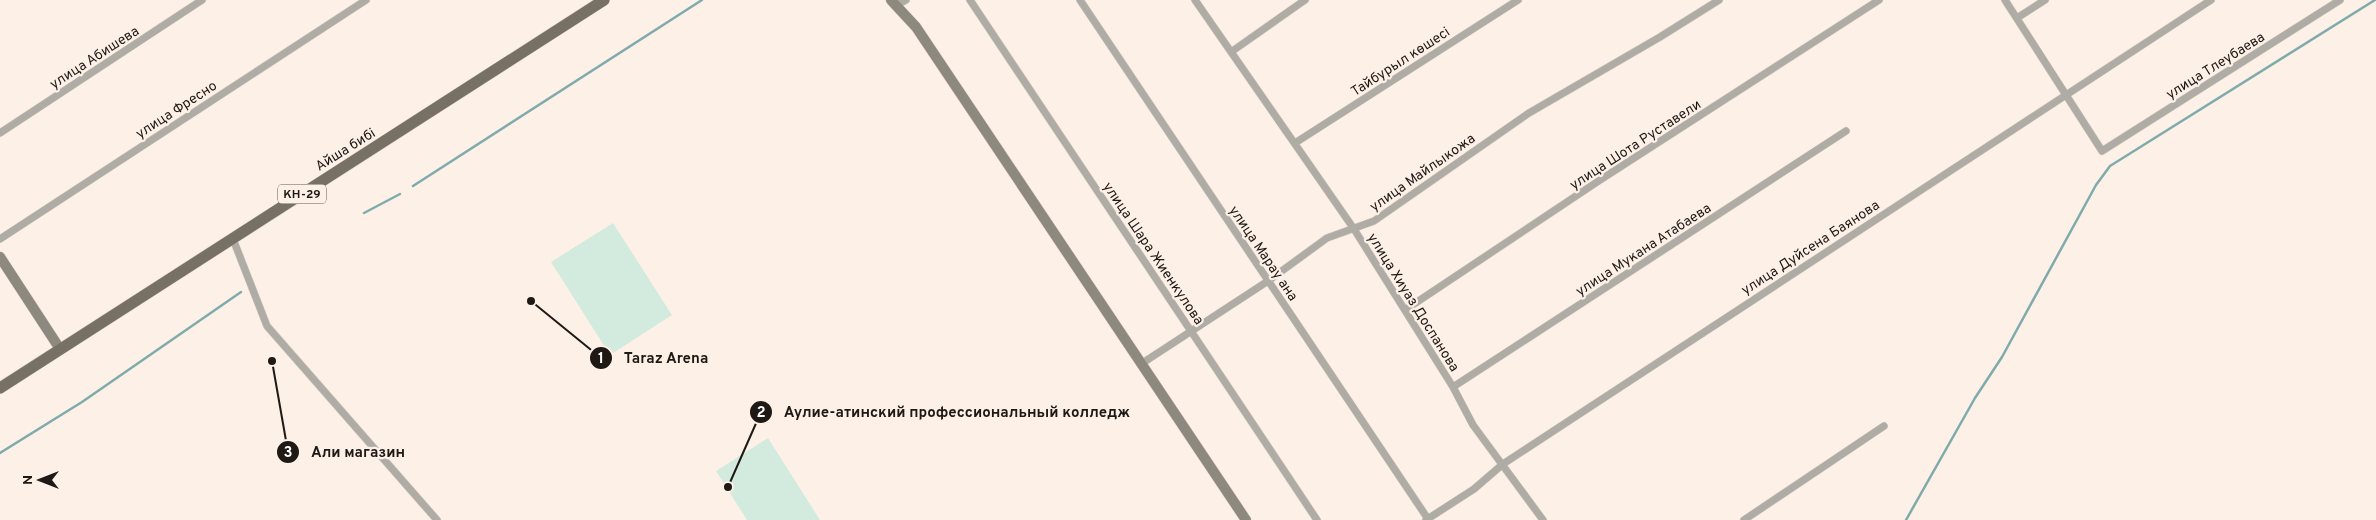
<svg xmlns="http://www.w3.org/2000/svg" width="2376" height="520" font-family="Overpass,sans-serif">
<rect width="100%" height="100%" fill="#fdf0e7"/>
<path fill="#d3ebdf" d="M613 223 672 315 610 355 551 262Z
M768 438 820 520H747L716 471Z"/>
<g fill="none" stroke-linecap="round" stroke-linejoin="round">
<path stroke="#80abad" stroke-width="2.5" d="M413 186 702 0
M364 213 400 194
M0 453 82 402 241 292
M1906 520 1975 398 2002 357 2096 185 2110 166 2375 0"/>
<defs>
<path id="street" d="M970 0 1317 520
M1080 0 1428 519
M1195 0 1354 229 1453 387 1473 425 1543 520
M2005 0 2102 151 2340 0
M897 5 906 0
M2017 18 2045 0
M1231 52 1305 0
M0 133 202 0
M1295 143 1518 0
M0 239 366 0
M233 239 267 326 437 520
M1405 310 1600 180 1879 0
M1141 364 1268 281 1327 238 1374 221 1529 113 1660 37 1719 0
M1453 387 1846 131
M1426 520 1474 489 1503 464 2211 0
M1744 520 1884 426"/>
<path id="secondary" d="M891 0 916 27 1246 520
M0 257 60 349"/>
<path id="primary" d="M0 388 604 0"/>
</defs>
<use href="#street" stroke="#d9cec5" stroke-width="8"/>
<use href="#secondary" stroke="#d9cec5" stroke-width="11"/>
<use href="#primary" stroke="#d9cec5" stroke-width="12"/>
<use href="#street" stroke="#afaca5" stroke-width="7"/>
<use href="#secondary" stroke="#8e897f" stroke-width="10"/>
<use href="#primary" stroke="#777165" stroke-width="11"/>
</g>
<g text-anchor="middle" stroke-width="4.5" stroke-linejoin="round" paint-order="stroke">
<rect fill="#fdf0e7" stroke="#615a54" stroke-width="1" x="278" y="184.5" width="48" height="19" rx="4"/>
<g font-size="12" font-weight="bold" fill="#1e1915">
<text x="302" y="198">КН-29</text>
</g>
<g font-size="14" fill="#1e1915" stroke="#fdf0e7">
<text transform="translate(94 57) rotate(-33)" y="5">улица Абишева</text>
<text transform="translate(1400 61) rotate(-33)" y="5">Тайбурыл көшесі</text>
<text transform="translate(2215 65) rotate(-32)" y="5">улица Тлеубаева</text>
<text transform="translate(176 109) rotate(-33)" y="5">улица Фресно</text>
<text transform="translate(1635 144) rotate(-33)" y="5">улица Шота Руставели</text>
<text transform="translate(345 149) rotate(-32)" y="5">Айша бибі</text>
<text transform="translate(1422 172) rotate(-35)" y="5">улица Майлыкожа</text>
<text transform="translate(1810 247) rotate(-33)" y="5">улица Дуйсена Баянова</text>
<text transform="translate(1643 249) rotate(-33)" y="5">улица Мукана Атабаева</text>
<text transform="translate(1154 253) rotate(56)" y="5">улица Шара Жиенкулова</text>
<text transform="translate(1264 253) rotate(56)" y="5">улица Марау ана</text>
<text transform="translate(1414 302) rotate(58)" y="5">улица Хиуаз Доспанова</text>
</g>
</g>
<path fill="none" stroke="#1e1915" stroke-width="2" d="M531 301L601 358M728 487L761 412M272 361L288 452"/>
<g fill="#1e1915" stroke="#fdf0e7" stroke-width="2">
<circle cx="531" cy="301" r="5"/>
<circle cx="728" cy="487" r="5"/>
<circle cx="272" cy="361" r="5"/>
<circle cx="601" cy="358" r="12"/>
<circle cx="761" cy="412" r="12"/>
<circle cx="288" cy="452" r="12"/>
</g>
<g font-size="15" text-anchor="middle" font-weight="bold" fill="#fff">
<text x="601" y="363">1</text>
<text x="761" y="417">2</text>
<text x="288" y="457">3</text>
</g>
<g font-size="15" text-anchor="middle" font-weight="bold" fill="#1e1915" stroke="#fdf0e7" stroke-width="4.5" stroke-linejoin="round" paint-order="stroke">
<text x="666" y="363">Taraz Arena</text>
<text x="957" y="417">Аулие-атинский профессиональный колледж</text>
<text x="358" y="457">Али магазин</text>
</g>
<g transform="translate(40 480) rotate(270)" stroke="#fdf0e7" stroke-width="4" paint-order="stroke">
<path d="M0-4L9 19L0 12L-9 19Z" fill="#1e1915"/>
<text y="-8" font-size="14" font-weight="bold" text-anchor="middle" fill="#1e1915">N</text>
</g>
</svg>
